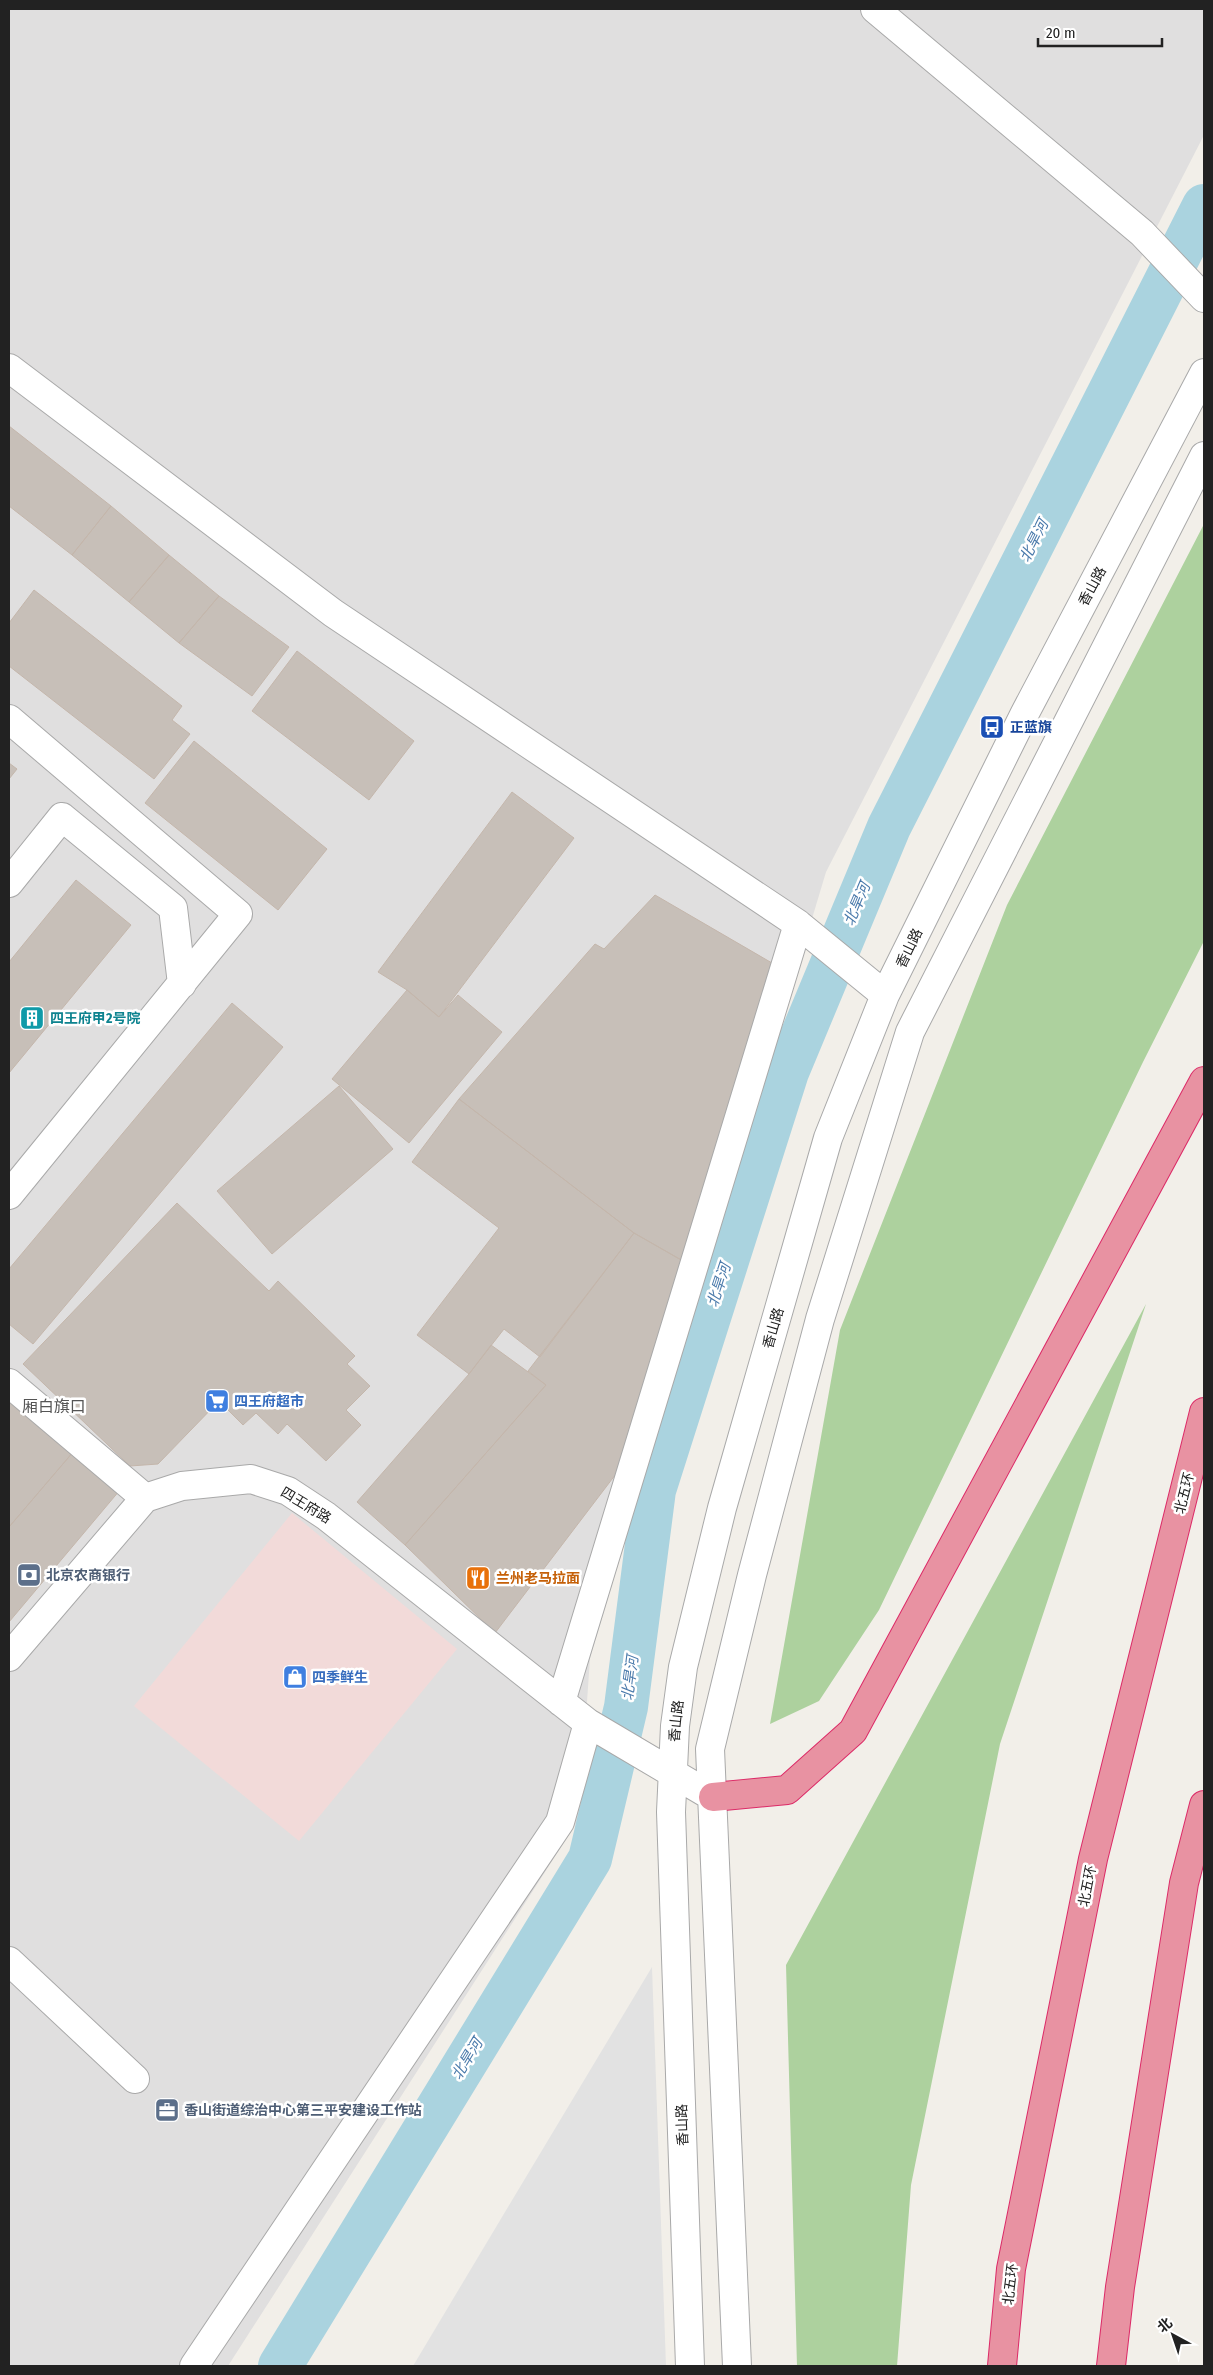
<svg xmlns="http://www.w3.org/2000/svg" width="1213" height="2375" font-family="'Fira Sans Condensed','Noto Sans SC',sans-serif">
<rect width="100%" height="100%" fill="#f2efe9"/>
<path fill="#e0dfdf" d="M9 9H1204V135L826 872 590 1658 579 1819 228 2366H9Z"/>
<path fill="#f2dad9" d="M292 1513 457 1649 299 1841 134 1706Z"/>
<path fill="#add19e" d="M1204 524V941L1143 1062 879 1610 819 1701 770 1724 840 1330 1007 905Z
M1146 1304 1000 1744 911 2185 897 2366H797L786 1965Z"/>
<path fill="#e2e2e2" d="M652 1967 666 2366H413L508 2207Z"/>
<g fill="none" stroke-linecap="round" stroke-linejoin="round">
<path stroke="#aad3df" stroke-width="44" d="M280 2366 590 1859 626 1707 654 1490 787 1072 889 827 1204 206"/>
</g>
<path fill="#c7bfb8" stroke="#c4b6ab" d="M9 426 111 506 72 555 9 506Z
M111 506 169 555 129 602 72 555Z
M169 555 219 596 179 643 129 602Z
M34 590 182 706 172 720 190 734 154 779 9 666V623Z
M219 596 289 647 252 696 179 643Z
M297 651 414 741 369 800 252 711Z
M194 741 327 849 278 910 145 803Z
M9 763 17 769 9 779Z
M512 792 574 838 439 1017 407 990 378 972Z
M76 880 131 925 9 1073V962Z
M655 895 784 970 683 1261 634 1233 459 1099 595 944 604 949Z
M407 990 439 1017 458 995 502 1032 409 1143 332 1079Z
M232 1003 283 1047 33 1344 9 1324V1269Z
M339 1086 393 1149 272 1254 217 1191Z
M459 1099 634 1233 540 1357 504 1329 469 1374 417 1335 499 1228 412 1162Z
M177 1203 269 1291 278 1281 355 1356 347 1364 370 1386 346 1410 361 1425 326 1461 287 1424 278 1434 256 1413 243 1425 219 1401 158 1464 130 1466 23 1364Z
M634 1233 683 1261 622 1466 495 1633 405 1545 546 1385 528 1371Z
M491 1345 546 1385 405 1545 357 1502 469 1374Z
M9 1396 74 1451 9 1527Z
M74 1451 120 1490 9 1622V1527Z"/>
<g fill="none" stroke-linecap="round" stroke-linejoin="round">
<defs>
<path id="minor" d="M875 9 1142 233 1204 298
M9 368 333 613 798 924 885 995
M9 719 238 914 9 1195
M9 883 62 817 173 908 182 984
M9 1383 145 1498
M9 1657 145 1498 182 1486 251 1479 288 1491 326 1516 588 1723 713 1797
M561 1702 798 924
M9 1961 135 2079
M194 2366 560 1822 588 1723
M690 2366 671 1812 675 1726 683 1667 722 1508 828 1138 885 995 1025 713 1204 373
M737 2366 710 1749 752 1575 820 1319 910 1032 1204 456"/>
<path id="highway" d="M713 1797 787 1790 853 1731 1204 1081
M1002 2366 1011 2269 1093 1859 1204 1412
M1111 2366 1120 2287 1184 1883 1204 1805"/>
</defs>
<use href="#minor" stroke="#a9a9a9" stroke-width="30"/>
<use href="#highway" stroke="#dc2a67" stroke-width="30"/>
<use href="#minor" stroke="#fff" stroke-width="28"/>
<use href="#highway" stroke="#e892a2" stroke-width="28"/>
</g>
<defs>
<symbol id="bus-square" viewBox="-11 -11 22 22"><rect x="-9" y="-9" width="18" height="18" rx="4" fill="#1a4fb4" stroke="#fff"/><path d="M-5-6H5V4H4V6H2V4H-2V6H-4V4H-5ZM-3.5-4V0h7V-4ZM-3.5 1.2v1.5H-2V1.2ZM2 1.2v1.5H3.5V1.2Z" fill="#fff"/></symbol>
<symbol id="building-square" viewBox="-11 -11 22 22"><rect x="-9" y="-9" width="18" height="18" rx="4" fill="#0f9aa8" stroke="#fff"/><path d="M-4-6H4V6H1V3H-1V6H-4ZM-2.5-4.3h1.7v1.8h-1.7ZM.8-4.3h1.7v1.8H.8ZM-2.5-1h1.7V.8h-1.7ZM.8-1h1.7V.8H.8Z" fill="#fff"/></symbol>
<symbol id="supermarket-square" viewBox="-11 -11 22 22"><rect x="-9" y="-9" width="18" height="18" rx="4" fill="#3f7fe0" stroke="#fff"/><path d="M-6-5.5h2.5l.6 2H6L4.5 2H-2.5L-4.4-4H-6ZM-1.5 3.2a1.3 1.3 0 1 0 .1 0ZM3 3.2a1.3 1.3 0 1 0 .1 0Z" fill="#fff"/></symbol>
<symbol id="bank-square" viewBox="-11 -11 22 22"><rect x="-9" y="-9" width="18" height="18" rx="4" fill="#5c6f8a" stroke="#fff"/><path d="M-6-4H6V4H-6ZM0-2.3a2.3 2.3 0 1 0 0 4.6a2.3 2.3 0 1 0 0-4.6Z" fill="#fff"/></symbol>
<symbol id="restaurant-square" viewBox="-11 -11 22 22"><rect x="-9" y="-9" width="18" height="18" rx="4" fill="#e8710a" stroke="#fff"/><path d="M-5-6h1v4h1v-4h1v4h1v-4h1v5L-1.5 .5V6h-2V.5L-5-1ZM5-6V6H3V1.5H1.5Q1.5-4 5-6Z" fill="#fff"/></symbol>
<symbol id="shop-square" viewBox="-11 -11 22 22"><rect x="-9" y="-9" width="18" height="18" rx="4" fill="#3f7fe0" stroke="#fff"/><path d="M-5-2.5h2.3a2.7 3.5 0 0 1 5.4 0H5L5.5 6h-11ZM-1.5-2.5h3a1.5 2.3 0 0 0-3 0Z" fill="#fff"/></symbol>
<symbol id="office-square" viewBox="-11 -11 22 22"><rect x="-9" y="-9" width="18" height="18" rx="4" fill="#5c6f8a" stroke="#fff"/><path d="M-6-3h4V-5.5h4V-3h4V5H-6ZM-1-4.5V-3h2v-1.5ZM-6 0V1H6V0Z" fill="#fff"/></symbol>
</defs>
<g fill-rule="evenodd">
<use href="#bus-square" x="978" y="713" width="28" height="28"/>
<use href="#building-square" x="18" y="1004" width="28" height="28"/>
<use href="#supermarket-square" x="203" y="1387" width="28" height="28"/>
<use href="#bank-square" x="15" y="1561" width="28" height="28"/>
<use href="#restaurant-square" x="464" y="1564" width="28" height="28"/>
<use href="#shop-square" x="281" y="1663" width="28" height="28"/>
<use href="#office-square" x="153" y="2096" width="28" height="28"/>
</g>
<g text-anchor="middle" stroke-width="5" stroke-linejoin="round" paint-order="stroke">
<g font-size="14" fill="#222" stroke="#fff">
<text transform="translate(1092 586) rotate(-62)" y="5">香山路</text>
<text transform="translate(909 948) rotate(-64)" y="5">香山路</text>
<text transform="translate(773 1328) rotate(-74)" y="5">香山路</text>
<text transform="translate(1184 1493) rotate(-76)" y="5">北五环</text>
<text transform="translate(306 1505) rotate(31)" y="5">四王府路</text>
<text transform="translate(676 1721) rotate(-84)" y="5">香山路</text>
<text transform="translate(1087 1886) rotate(-79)" y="5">北五环</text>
<text transform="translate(682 2125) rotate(-92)" y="5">香山路</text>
<text transform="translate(1010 2284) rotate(-83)" y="5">北五环</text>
</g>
<g font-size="14" font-weight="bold" fill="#164399" stroke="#fff" text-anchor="start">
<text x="1010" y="732">正蓝旗</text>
</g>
<g font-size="14" font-weight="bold" fill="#0d838f" stroke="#fff" text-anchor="start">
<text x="50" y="1023">四王府甲2号院</text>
</g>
<g font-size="14" font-weight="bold" fill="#366cbe" stroke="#fff" text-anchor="start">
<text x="234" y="1406">四王府超市</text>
<text x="312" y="1682">四季鲜生</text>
</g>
<g font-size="14" font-weight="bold" fill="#4e5e75" stroke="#fff" text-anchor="start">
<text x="46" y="1580">北京农商银行</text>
<text x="184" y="2115">香山街道综治中心第三平安建设工作站</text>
</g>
<g font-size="14" font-weight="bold" fill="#c56008" stroke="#fff" text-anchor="start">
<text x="496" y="1583">兰州老马拉面</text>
</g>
<g font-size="15" font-style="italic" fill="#4a7aab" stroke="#fff">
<text transform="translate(1034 541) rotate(-63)" y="5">北旱河</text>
<text transform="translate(857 904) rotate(-67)" y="5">北旱河</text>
<text transform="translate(719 1285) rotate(-72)" y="5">北旱河</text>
<text transform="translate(630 1678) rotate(-83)" y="5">北旱河</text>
<text transform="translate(467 2059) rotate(-59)" y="5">北旱河</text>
</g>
<g font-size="16" fill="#555" stroke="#fff">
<text x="54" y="1412">厢白旗口</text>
</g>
</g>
<rect width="1213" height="2375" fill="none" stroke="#222222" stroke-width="20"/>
<g transform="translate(1173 2335) rotate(320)" stroke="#ffffff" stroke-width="4" paint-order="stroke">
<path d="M0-4L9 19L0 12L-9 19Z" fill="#222222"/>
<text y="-8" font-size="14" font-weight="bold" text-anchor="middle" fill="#222222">北</text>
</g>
<path d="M1038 38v8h124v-8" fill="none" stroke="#222222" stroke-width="2.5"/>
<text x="1046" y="38" font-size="15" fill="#222222" stroke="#ffffff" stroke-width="4" paint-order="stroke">20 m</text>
</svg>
